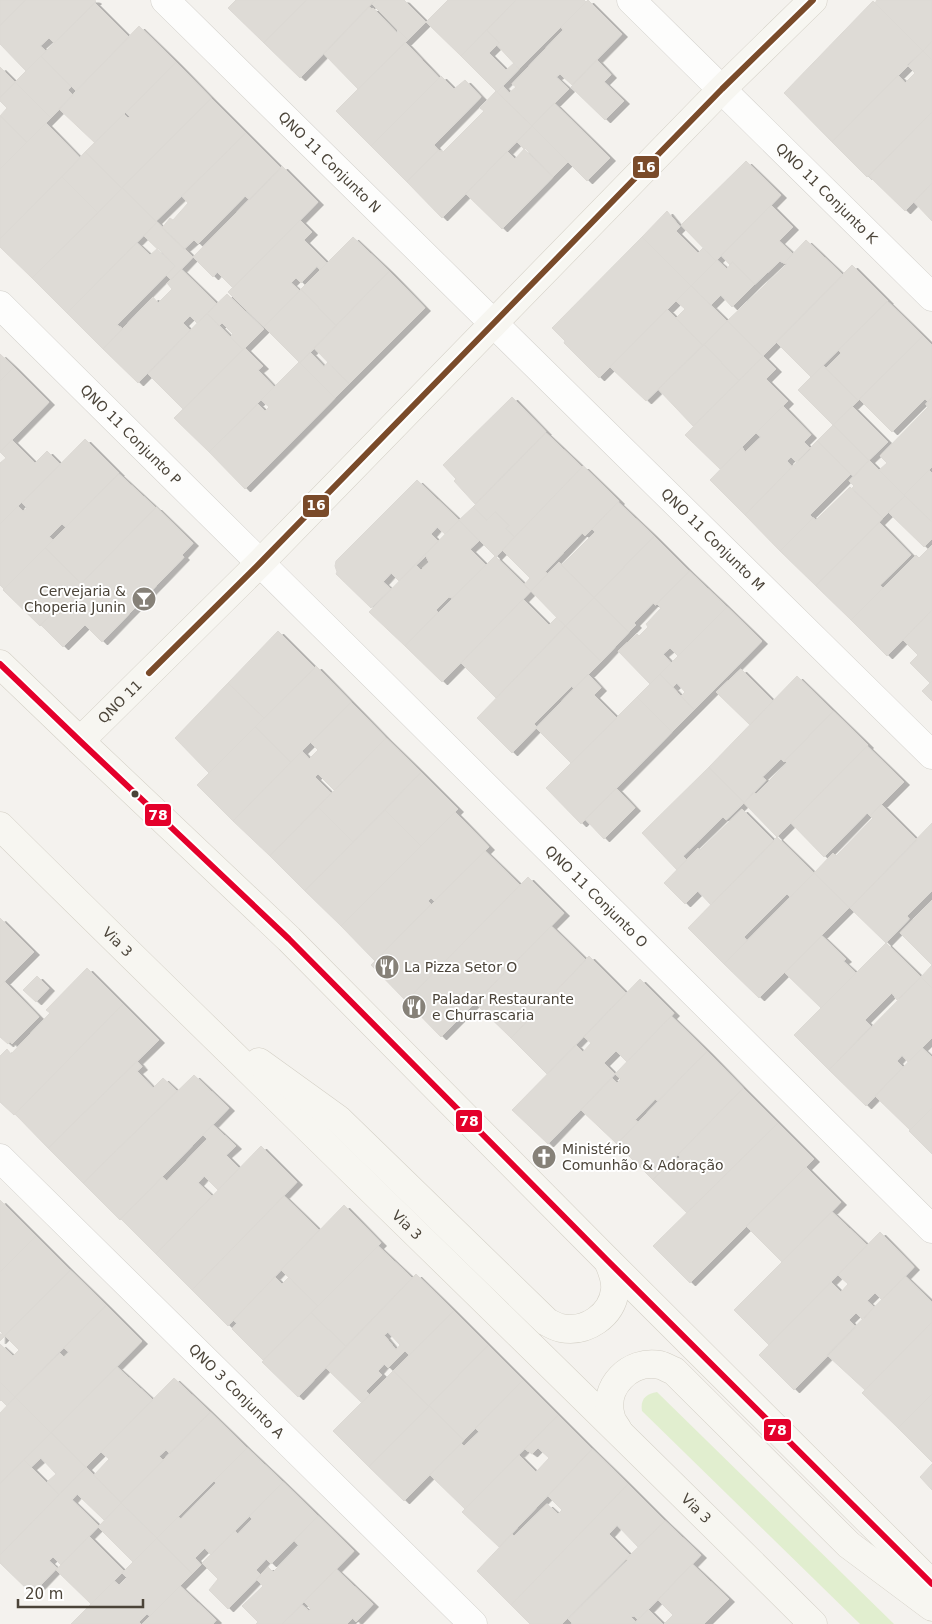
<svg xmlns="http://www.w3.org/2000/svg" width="932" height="1624" font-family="'DejaVu Sans',sans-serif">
<defs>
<filter id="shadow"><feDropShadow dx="5.5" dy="3" stdDeviation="0" flood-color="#0004"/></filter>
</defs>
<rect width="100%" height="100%" fill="#f4f2ee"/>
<path fill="#e1eecf" d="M657 1392 894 1624H860L642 1411C640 1399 646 1394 657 1392Z"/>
<path fill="#dedbd6" stroke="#dcd9d4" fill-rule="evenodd" filter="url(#shadow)" d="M0 0H25L0 26Z
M25 0H94L96 1 54 43 49 38 40 46 46 51 26 71 0 44V26Z
M236 0H306L264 43 228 8Z
M306 0H375L300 78 264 43Z
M375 0H404L426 22 408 40 372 4Z
M448 0H516L461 56 426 22Z
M516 0H584L586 2 519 69 497 45 499 43 487 30Z
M588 0 622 34 572 85 560 74 556 77 569 89 532 126 497 92 503 86 509 93 516 87 512 84 563 30 561 27Z
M877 0H932V41L923 51 875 3Z
M873 1 923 51 832 142 784 93Z
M95 3 129 37 76 91 41 56Z
M369 7 372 9 373 8 397 33 398 30 408 40 358 89 324 54Z
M139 26 176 62 95 143 59 109Z
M487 30 499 43 489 53 506 70 514 63 519 69 497 92 461 56Z
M932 41V60L923 51Z
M405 42 439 78 371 146 336 111Z
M923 51 932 60V112L867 177 832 142 898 75 905 83 915 73 907 65Z
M41 56 71 87 68 90 73 95 51 118 15 82Z
M597 60 611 75 604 82 624 101 605 120 571 87Z
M176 62 211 98 122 188 85 152 124 114 128 118 130 117 126 113Z
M0 67 15 82 0 98Z
M441 76 454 89 465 80 481 97 434 145 438 150 407 182 371 146Z
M15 82 51 118 27 142 0 116 7 108 0 101V98Z
M496 91 532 126 442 218 407 182 438 150 443 152 484 111 480 108Z
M211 98 246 133 156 221 122 188Z
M554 103 610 158 587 181 532 126Z
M932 112V183L905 211 869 176Z
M0 116 27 142 0 169Z
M46 123 80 158 0 239V169Z
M532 126 568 162 553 177 517 142Z
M246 133 281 168 250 200 245 196 198 244 194 240 184 249 162 228 170 218 173 220 188 203 182 196Z
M525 148 553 177 502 229 466 194 507 151 515 159Z
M85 152 122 188 98 213 62 177Z
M746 161 781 195 716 261 681 225Z
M282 166 318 202 233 288 217 272 213 277 193 257Z
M62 177 98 213 32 278 0 247V239Z
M932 183V221L914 202Z
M122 188 157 222 67 313 32 278Z
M771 205 793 227 779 241 793 254 784 263 780 261 755 284 732 262 730 265 721 255Z
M667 211 680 227 676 231 698 253 703 248 716 261 691 286 642 237Z
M300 220 312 232 304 240 327 263 320 270 317 266 301 283 296 278 291 283 300 291 264 327 228 292Z
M157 222 193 257 171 280 166 275 175 266 144 236Z
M353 237 389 271 336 326 301 289Z
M642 237 691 286 599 378 564 343 565 341 552 328Z
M806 240 843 275 763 356 727 321 787 264 784 263Z
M137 243 150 255 158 248 175 266 117 325 123 329 103 349 67 313Z
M717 260 727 269 732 262 755 284 732 307 721 295 711 305 691 286Z
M852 265 888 301 811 377 776 342Z
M181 269 217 304 197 323 190 316 183 323 190 330 138 383 103 349 153 297 158 303 172 289 167 283Z
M389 271 425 308 349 384 314 348Z
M691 286 727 321 703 346 676 318 685 309 676 301Z
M301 289 336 326 300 363 264 327Z
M227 294 264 329 243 350 230 337 233 334 222 323 219 326 207 313Z
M887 301 923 336 858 401 826 368 841 353 838 350Z
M667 309 703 346 646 401 610 367Z
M207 313 243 350 183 409 148 374Z
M727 321 763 356 739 381 704 344Z
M923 336 932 345V397L928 402 925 399 892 432 859 399Z
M704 344 739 381 693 426 658 389Z
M245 348 263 366 258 370 274 387 209 452 174 418Z
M310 352 324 367 328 362 349 384 335 398 300 363Z
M0 354 14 367 0 381Z
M763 356 776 369 766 379 788 401 720 469 685 435Z
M299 362 335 398 245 489 209 452 258 404 265 411 269 407 261 400Z
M823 365 858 401 833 425 798 390Z
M14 367 49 402 0 452V381Z
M512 397 546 432 475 504 454 481 456 479 443 465Z
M932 397V467L904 495 879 470 887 463 880 456 928 407 926 404Z
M783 406 811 435 804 442 811 449 797 463 791 457 787 461 792 467 745 515 710 480 742 447 745 452 761 437 756 433Z
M852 406 888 442 869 460 833 425Z
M833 425 869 460 854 477 817 441Z
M546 433 582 467 515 537 506 529 509 525 495 512 487 520 473 507Z
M85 439 119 473 66 527 62 524 49 537 53 540 4 589 0 585V524L18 506 23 511 27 508 22 503Z
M12 440 35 463 47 451 60 464 0 524V463L6 458 0 452Z
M817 441 851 474 810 515 813 518 780 551 745 515Z
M869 460 905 496 883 518 852 488 854 486 849 481Z
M583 466 619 501 585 536 582 533 545 572 548 574 531 591 524 585 530 578 502 550Z
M929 470 932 473V522L904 495Z
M119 474 156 508 81 583 45 548Z
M417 480 459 520 445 534 437 527 431 534 438 541 399 581 391 573 383 582 391 589 371 608 336 574 337 572 335 566 336 561Z
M850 487 883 518 816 586 780 551 813 518 816 520Z
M905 496 932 522V539L924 547 888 512Z
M618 502 654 536 594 598 562 565 595 532 592 529Z
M156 507 193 543 182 555 184 557 102 642 85 625 63 647 41 625Z
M473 507 487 520 495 512 509 525 506 529 515 537 496 557 459 520Z
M459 520 479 541 470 549 486 565 452 598 449 597 436 610 438 612 405 646 369 612ZM426 556 429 562 421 570 416 565Z
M879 522 911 555 880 585 883 588 851 620 816 586Z
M654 536 689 571 656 605 653 603 634 623 636 625 629 632 594 598Z
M932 545V610L887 656 851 620 916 555 919 558Z
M45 548 81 583 40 626 3 590Z
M495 556 531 591 442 682 405 646Z
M559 562 594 598 565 626 531 591Z
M689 571 727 607 678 656 670 648 663 654 671 663 650 684 618 651 637 634 639 636 648 627 646 624 661 608 657 604Z
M594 598 629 632 601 662 566 626Z
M523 599 549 625 557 617 565 626 496 698 461 663Z
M727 607 762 641 694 710 681 696 685 692 677 683 673 687 660 674Z
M932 610V681L930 683 910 663 918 655 903 640Z
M566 626 601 662 574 689 572 686 534 724 537 727 512 753 477 718Z
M278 631 315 668 264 718 228 683Z
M316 666 351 702 291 762 255 727Z
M741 669 773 701 750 725 716 692Z
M588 674 601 688 594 695 617 718 571 763 536 728Z
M660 674 694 710 672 732 637 697Z
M797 676 833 711 784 762 781 759 762 777 766 780 744 803 709 767Z
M932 681V701L922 691Z
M228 683 264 718 209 773 175 738Z
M637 697 672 732 581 824 546 788Z
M351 702 386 738 334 790 318 774 315 777 331 793 270 856 233 821 302 751 309 759 318 750 311 743Z
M833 711 868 745 777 837 744 803 753 792 756 794 787 763 785 761Z
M255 727 291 762 233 821 197 785Z
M386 738 421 772 353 842 318 807Z
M867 746 904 782 870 816 867 813 824 857 791 823Z
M709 767 744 803 726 820 723 817 683 856 687 860 677 870 642 833Z
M421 772 458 809 421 846 385 810Z
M616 788 635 808 604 839 585 819Z
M881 804 917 840 850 908 814 873 833 853 836 856 873 818 870 816Z
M318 807 353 842 305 891 270 856Z
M742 809 774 841 711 905 698 891 685 904 664 883 698 848 700 850Z
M385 810 421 846 341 926 305 891Z
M455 812 489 847 434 901 431 898 428 901 431 904 375 961 341 926Z
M932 823V891L907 916 909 919 886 943 850 908Z
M777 837 814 873 790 897 787 894 744 937 747 941 724 964 688 928Z
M485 851 520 885 406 1001 371 965Z
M814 873 849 908 759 998 724 964Z
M528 877 564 913 441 1037 406 1001Z
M932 900V965L900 933Z
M0 918 34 952 0 986Z
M551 926 586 960 511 1038 475 1003Z
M822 936 846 959 843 961 856 973 821 1008 785 973Z
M886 943 921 977 897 1000 892 993 865 1020 871 1026 829 1070 794 1035Z
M589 956 626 993 547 1074 511 1038Z
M932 965V988L921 977Z
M87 968 123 1004 14 1115 0 1102V1056L7 1049 11 1054 50 1013 46 1010Z
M37 976 49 988 36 1002 23 990Z
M921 977 932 988V1038L908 1062 902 1055 897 1061 903 1067 866 1106 829 1070Z
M640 979 674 1013 627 1062 616 1051 604 1063 615 1074 548 1144 512 1110 576 1045 583 1052 591 1043 584 1037Z
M5 982 39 1017 12 1044 10 1041 8 1044 0 1037V986Z
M123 1004 159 1040 48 1148 15 1114Z
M671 1016 707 1051 658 1101 655 1099 635 1120 638 1122 617 1144 581 1110 612 1078 617 1083 621 1079 615 1074Z
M922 1048 932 1057V1108L910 1130 875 1096Z
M707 1051 743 1088 653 1180 617 1144Z
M137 1061 142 1067 137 1071 153 1088 163 1078 177 1091 83 1183 48 1148Z
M194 1075 229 1108 120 1220 83 1183Z
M743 1088 778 1123 687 1213 653 1180 675 1157 678 1159 680 1157 678 1155Z
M932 1108V1154L909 1131Z
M778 1123 814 1159 690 1283 653 1246Z
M213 1125 236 1146 226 1155 239 1168 218 1190 204 1176 198 1183 212 1196 156 1254 121 1219 162 1177 167 1181 207 1139 203 1135Z
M261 1146 297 1182 192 1290 156 1254Z
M806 1167 841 1202 782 1262 746 1226Z
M284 1196 319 1230 228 1326 192 1290Z
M0 1200 36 1236 0 1272Z
M344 1205 381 1243 318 1306 281 1270Z
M832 1212 867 1245 769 1345 734 1310Z
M880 1232 914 1267 882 1300 875 1293 867 1301 874 1307 863 1320 856 1313 849 1320 856 1327 794 1390 759 1355 831 1282 841 1292 848 1284 838 1275Z
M36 1236 70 1270 0 1341V1334H3L0 1331V1272Z
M378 1246 412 1278 346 1346 311 1313Z
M70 1270 106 1305 15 1397 0 1382V1344L13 1356 19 1350 5 1336Z
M416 1274 454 1311 409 1355 405 1351 388 1368 384 1364 378 1371 382 1375 366 1391 370 1395 362 1403 326 1368ZM388 1332 400 1345 396 1350 384 1335Z
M905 1276 932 1302V1322L865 1390 827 1355Z
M275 1277 282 1284 289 1277 318 1306 263 1360 232 1329 237 1323 233 1320Z
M106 1305 142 1341 51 1433 15 1397 60 1353 64 1357 69 1352 64 1348Z
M454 1311 488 1345 429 1406 393 1371Z
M311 1313 346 1346 298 1397 262 1362Z
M932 1322V1394L898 1428 862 1393Z
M488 1345 523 1380 464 1440 429 1406Z
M117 1367 153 1400 86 1467 51 1433Z
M393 1371 429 1406 369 1467 333 1431Z
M174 1378 210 1412 170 1454 166 1450 159 1456 163 1460 121 1503 94 1475 109 1459 101 1452Z
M523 1380 558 1415 465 1509 430 1475 461 1443 464 1446 479 1432 475 1428Z
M0 1382 15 1397 7 1406 1 1400 0 1401Z
M932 1394V1462L898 1428Z
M15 1397 51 1433 0 1483V1413Z
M429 1406 464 1440 404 1501 369 1467Z
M210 1412 247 1448 157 1538 121 1503Z
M558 1415 592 1449 499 1547 462 1512 519 1455 536 1472 549 1458 538 1448 532 1454 525 1449Z
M51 1433 86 1467 59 1495 47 1482 56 1474 41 1458 31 1467 24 1460Z
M247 1448 283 1482 211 1555 205 1548 195 1558 201 1565 192 1574 157 1538 178 1517 181 1519 216 1483 214 1481Z
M592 1449 628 1484 511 1605 477 1571 512 1534 514 1536 547 1504 558 1514 562 1510 548 1496Z
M24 1460 59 1495 0 1555V1483Z
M932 1464V1490L920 1477Z
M86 1467 121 1503 104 1520 77 1494 72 1500 99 1526 61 1565 53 1557 49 1561 57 1568 32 1594 0 1563V1555Z
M283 1482 318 1516 271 1564 266 1559 256 1570 261 1575 228 1609 209 1590 218 1579 202 1563 235 1531 238 1534 252 1519 249 1516Z
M628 1484 665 1521 638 1547 617 1525 609 1534 630 1555 562 1624H530L511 1605Z
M121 1503 157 1538 133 1562 98 1527Z
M318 1516 354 1551 282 1624H256L258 1622 242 1606 263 1586 256 1579 268 1567 273 1572 299 1546 294 1540Z
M665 1521 701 1555 638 1620 634 1616 631 1617 636 1622 633 1624H573L568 1619 628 1560 626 1559Z
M89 1536 124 1571 91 1604 56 1570Z
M157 1538 192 1574 150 1616 147 1614 139 1622 141 1624H71L114 1581 119 1585 127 1578 122 1573Z
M692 1564 729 1599 704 1624H664L673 1615 658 1600Z
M336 1569 373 1604 356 1622 353 1618 347 1624H282L302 1605 309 1611 311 1609 304 1602Z
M180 1586 216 1620 213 1624H142Z
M648 1609 663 1624H633L638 1620Z"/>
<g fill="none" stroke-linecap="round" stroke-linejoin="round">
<defs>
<g id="street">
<path id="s1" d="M165 0 932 755"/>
<path id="s2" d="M631 0 932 297"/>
<path id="s3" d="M0 305 932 1229"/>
<path id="s4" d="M0 1158 473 1624"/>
</g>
<g id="secondary">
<path d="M0 664 80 741 289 939 608 1261 932 1584"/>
<path id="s5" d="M80 741 260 563 722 89 813 0"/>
<path id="s6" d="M0 826C270 1093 544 1356 813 1624"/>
<path d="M259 1062 338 1119 547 1322C551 1324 556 1327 561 1328 586 1333 612 1316 615 1290 616 1280 612 1270 608 1261"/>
<path d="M618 1430C616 1426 612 1422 611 1417 602 1387 630 1359 660 1365 664 1366 669 1369 674 1371L849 1545 932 1607"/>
</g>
</defs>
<use href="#street" stroke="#d2d0cb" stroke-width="29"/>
<use href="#secondary" stroke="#d3cfc5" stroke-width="29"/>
<use href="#street" stroke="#fdfdfc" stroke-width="28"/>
<use href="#secondary" stroke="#f7f6f1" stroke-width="28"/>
<defs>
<path id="bus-1" d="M0 664 80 741 289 939 608 1261 932 1584"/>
<path id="bus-2" d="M149 673 260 563 722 89 813 0"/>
</defs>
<use href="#bus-1" stroke="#fff" stroke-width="10"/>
<use href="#bus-2" stroke="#fff" stroke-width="10"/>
<use href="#bus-1" stroke="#e4002b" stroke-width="6"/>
<use href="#bus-2" stroke="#7a4b2a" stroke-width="6"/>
</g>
<defs>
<symbol id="bar-disc" viewBox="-11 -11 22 22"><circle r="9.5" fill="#868178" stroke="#fff"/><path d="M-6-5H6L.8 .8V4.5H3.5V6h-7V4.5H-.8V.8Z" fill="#fff"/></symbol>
<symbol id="restaurant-disc" viewBox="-11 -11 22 22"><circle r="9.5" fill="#868178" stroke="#fff"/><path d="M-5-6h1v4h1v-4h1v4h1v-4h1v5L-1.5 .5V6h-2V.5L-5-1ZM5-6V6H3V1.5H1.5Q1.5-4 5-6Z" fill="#fff"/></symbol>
<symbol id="church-disc" viewBox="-11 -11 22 22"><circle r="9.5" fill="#868178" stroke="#fff"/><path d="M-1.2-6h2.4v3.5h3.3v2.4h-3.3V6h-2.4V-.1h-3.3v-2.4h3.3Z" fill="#fff"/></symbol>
</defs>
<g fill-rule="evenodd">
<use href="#bar-disc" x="130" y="585" width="28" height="28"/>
<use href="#restaurant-disc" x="373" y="953" width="28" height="28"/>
<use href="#restaurant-disc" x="400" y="993" width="28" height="28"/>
<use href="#church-disc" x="530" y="1143" width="28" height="28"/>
</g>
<circle fill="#4b4439" stroke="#fff" stroke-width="2" cx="135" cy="794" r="4.5"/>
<g text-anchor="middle" stroke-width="4" stroke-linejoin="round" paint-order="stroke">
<g font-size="14" fill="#4b4439" stroke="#fff">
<text dy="5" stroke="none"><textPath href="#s1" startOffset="231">QNO 11 Conjunto N</textPath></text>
<text dy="5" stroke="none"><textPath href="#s2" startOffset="275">QNO 11 Conjunto K</textPath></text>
<text dy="5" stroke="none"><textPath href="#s3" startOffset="184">QNO 11 Conjunto P</textPath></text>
<text dy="5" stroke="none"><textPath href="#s1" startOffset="769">QNO 11 Conjunto M</textPath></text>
<text dy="5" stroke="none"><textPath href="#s5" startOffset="56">QNO 11</textPath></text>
<text dy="5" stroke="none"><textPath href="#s3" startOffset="840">QNO 11 Conjunto O</textPath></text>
<text dy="5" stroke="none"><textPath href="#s6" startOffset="165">Via 3</textPath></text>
<text dy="5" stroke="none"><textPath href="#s6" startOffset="570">Via 3</textPath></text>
<text dy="5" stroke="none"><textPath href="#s4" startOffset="332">QNO 3 Conjunto A</textPath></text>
<text dy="5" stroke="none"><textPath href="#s6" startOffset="975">Via 3</textPath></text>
</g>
<g font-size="14" fill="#4b4439" stroke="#fff" text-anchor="start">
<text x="126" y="596" text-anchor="end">Cervejaria &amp;<tspan x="126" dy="16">Choperia Junin</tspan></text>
<text x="404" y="972">La Pizza Setor O</text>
<text x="432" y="1004">Paladar Restaurante<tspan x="432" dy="16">e Churrascaria</tspan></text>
<text x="562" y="1154">Ministério<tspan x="562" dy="16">Comunhão &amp; Adoração</tspan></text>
</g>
</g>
<g stroke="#fff" stroke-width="2">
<rect x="632" y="155" width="28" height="24" rx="5" fill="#7a4b2a"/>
<rect x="302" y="494" width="28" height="24" rx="5" fill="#7a4b2a"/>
<rect x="144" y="803" width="28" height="24" rx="5" fill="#e4002b"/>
<rect x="455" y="1109" width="28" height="24" rx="5" fill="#e4002b"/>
<rect x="763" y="1418" width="29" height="24" rx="5" fill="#e4002b"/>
</g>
<g font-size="14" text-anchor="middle" font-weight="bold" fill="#fff">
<text x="646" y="172">16</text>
<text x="316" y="510">16</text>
<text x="158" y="820">78</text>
<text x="469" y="1126">78</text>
<text x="777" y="1435">78</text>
</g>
<path d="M18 1599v8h125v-8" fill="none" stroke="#4b4439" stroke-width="2.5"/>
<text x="25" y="1599" font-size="15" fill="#4b4439" stroke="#ffffff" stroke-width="4" paint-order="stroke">20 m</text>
</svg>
